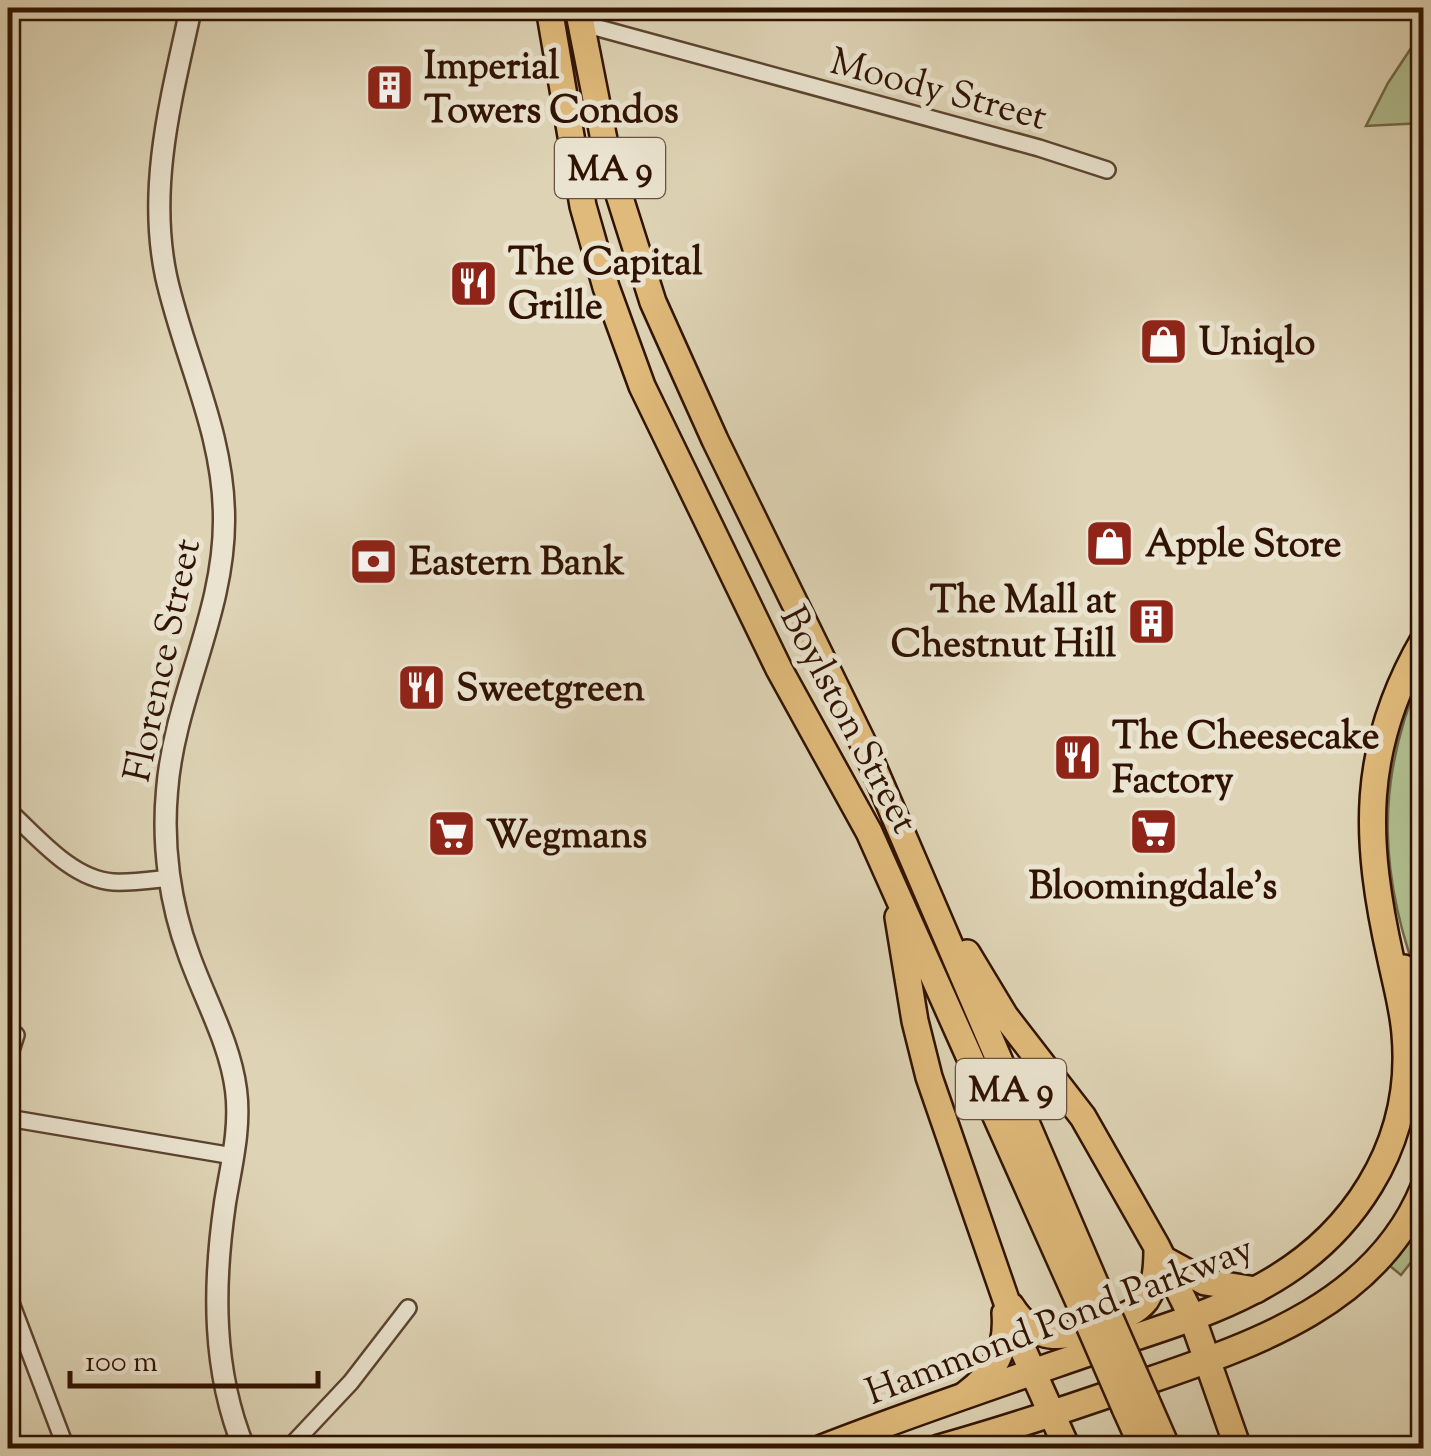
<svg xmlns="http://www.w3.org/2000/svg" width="1431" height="1456" font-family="'Sorts Mill Goudy',serif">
<rect width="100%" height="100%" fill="#ded4b5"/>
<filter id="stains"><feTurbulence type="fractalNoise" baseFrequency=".002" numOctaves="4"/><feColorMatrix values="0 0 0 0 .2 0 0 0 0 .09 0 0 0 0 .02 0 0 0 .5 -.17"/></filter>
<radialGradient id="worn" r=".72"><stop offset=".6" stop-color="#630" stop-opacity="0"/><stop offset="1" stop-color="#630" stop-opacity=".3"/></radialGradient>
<path fill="#b0bd8e" stroke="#706848" stroke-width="2.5" d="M1423 30V123L1366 126 1388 83Z
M1423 671V992C1379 881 1373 782 1423 671Z
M1423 1220V1247L1401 1275 1390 1266Z"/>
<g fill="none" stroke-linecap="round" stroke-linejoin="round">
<defs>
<path id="minor" d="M580 23 1039 148 1107 170
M8 810C37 836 71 879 113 882 131 883 151 880 170 878
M8 1060 16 1035
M8 1118 233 1156
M8 1295 66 1448
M222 1448 240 1438
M289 1448 351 1382 408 1308"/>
<path id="tertiary" d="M191 8C172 96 147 185 166 276 184 358 224 432 224 518 225 614 174 697 167 791 162 846 170 904 189 955 205 1000 230 1043 236 1090 241 1128 231 1166 225 1203 213 1286 212 1370 244 1448"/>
<path id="primary" d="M1404 968 1424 1015
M822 1448C914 1412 1007 1381 1100 1349 1152 1331 1206 1316 1255 1290 1352 1240 1415 1145 1405 1034 1403 1008 1396 984 1391 960 1364 840 1360 749 1424 639
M939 1448C1003 1430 1067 1409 1130 1387 1243 1348 1375 1309 1424 1187"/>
<path id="trunk" d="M549 8 583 206 606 287 642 386 779 669 869 832 1086 1318
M578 8 608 160 653 302 715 440 864 745 1107 1311
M898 917 915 1021 929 1077 1024 1352 1067 1448
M967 953 1005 1016 1083 1117 1157 1247 1192 1317 1238 1448
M1163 1259 1205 1282 1256 1290
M1011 1306C1037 1347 1067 1338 1106 1323 1120 1318 1136 1313 1146 1300 1156 1285 1157 1266 1157 1248
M965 1395C994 1373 1008 1350 1005 1313
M1146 1400 1167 1448
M1125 1408 1143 1448"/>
</defs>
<use href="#minor" stroke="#5c432f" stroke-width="20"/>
<use href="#tertiary" stroke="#5c432f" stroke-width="25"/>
<use href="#primary" stroke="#311302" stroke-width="30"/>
<use href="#trunk" stroke="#311302" stroke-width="30"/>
<use href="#minor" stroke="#eae3cf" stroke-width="15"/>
<use href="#tertiary" stroke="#eae3cf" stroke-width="20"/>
<use href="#primary" stroke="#dfba7a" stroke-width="25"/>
<use href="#trunk" stroke="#dfba7a" stroke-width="25"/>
<defs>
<path id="trunk-bridge" d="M1107 1311 1146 1400
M1086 1318 1125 1408"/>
</defs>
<use href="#trunk-bridge" stroke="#311302" stroke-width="30" stroke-linecap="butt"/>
<use href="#trunk-bridge" stroke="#dfba7a" stroke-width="25"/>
</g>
<defs>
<symbol id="building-square" viewBox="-11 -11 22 22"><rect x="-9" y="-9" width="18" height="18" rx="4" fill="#8f2418" stroke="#eae3cf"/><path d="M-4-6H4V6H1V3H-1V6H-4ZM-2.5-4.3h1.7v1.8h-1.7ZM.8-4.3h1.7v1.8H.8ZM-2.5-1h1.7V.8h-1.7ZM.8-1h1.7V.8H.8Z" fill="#fff"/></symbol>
<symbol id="restaurant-square" viewBox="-11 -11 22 22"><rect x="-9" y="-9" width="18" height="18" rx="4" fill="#8f2418" stroke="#eae3cf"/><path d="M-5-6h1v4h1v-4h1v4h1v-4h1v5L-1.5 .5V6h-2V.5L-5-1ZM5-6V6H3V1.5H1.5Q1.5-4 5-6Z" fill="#fff"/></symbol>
<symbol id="shop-square" viewBox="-11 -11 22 22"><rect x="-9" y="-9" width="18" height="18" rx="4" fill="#8f2418" stroke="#eae3cf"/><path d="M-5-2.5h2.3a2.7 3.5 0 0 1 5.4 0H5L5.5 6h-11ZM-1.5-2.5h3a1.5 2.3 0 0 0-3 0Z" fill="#fff"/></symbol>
<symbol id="bank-square" viewBox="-11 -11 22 22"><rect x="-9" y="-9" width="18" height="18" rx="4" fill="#8f2418" stroke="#eae3cf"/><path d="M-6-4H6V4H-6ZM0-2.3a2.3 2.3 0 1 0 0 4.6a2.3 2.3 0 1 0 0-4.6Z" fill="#fff"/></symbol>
<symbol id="supermarket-square" viewBox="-11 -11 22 22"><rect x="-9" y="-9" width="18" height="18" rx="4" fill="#8f2418" stroke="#eae3cf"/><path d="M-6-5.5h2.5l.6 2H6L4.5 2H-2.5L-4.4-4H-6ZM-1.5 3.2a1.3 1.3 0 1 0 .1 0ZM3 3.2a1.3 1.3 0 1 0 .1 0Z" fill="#fff"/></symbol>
</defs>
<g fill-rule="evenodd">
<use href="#building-square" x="362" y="60" width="55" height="55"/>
<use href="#restaurant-square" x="446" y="256" width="55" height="55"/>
<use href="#shop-square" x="1136" y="314" width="55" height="55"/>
<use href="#shop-square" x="1082" y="516" width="55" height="55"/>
<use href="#bank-square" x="346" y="534" width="55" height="55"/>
<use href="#building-square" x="1124" y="594" width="55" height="55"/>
<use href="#restaurant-square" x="394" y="660" width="55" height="55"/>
<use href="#restaurant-square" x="1050" y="730" width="55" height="55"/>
<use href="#supermarket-square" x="1126" y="804" width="55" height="55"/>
<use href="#supermarket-square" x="424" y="806" width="55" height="55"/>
</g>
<g text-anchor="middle" stroke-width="10" stroke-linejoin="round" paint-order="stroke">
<g fill="#eae3cf" stroke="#685140" stroke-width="2.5">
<rect x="555" y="138" width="110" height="60" rx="8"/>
<rect x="956" y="1059" width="110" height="60" rx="8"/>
</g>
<g font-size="35" font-weight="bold" fill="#311302">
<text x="610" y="180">MA 9</text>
<text x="1011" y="1101">MA 9</text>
</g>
<g font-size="38" font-weight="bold" fill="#311302" stroke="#eae3cf" text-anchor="start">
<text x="424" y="78">Imperial<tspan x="424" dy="44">Towers Condos</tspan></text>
<text x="508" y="274">The Capital<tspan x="508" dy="44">Grille</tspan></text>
<text x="1199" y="354">Uniqlo</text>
<text x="1145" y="556">Apple Store</text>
<text x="409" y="574">Eastern Bank</text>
<text x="1116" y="612" text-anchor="end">The Mall at<tspan x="1116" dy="44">Chestnut Hill</tspan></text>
<text x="456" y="700">Sweetgreen</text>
<text x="1112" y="748">The Cheesecake<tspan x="1112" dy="44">Factory</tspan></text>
<text x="486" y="847">Wegmans</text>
<text x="1153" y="898" text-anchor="middle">Bloomingdale's</text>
</g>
<g font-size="38" fill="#311302" stroke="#eae3cf">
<text transform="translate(939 88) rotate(15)" y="13">Moody Street</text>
<text transform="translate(161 660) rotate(-78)" y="13">Florence Street</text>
<text transform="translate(850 719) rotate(62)" y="13">Boylston Street</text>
<text transform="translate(1059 1319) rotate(-21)" y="13">Hammond Pond Parkway</text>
</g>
</g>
<rect width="1431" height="1456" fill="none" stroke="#ded4b5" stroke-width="40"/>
<rect x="10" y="10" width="1411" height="1436" fill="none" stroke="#311302" stroke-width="5"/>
<rect x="20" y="20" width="1391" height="1416" fill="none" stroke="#311302" stroke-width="2.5"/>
<path d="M70 1371v15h248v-15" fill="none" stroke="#311302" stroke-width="5"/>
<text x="85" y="1371" font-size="30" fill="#311302" stroke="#eae3cf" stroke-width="8" paint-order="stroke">100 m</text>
<rect width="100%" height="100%" filter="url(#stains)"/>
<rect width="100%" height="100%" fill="url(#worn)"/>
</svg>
